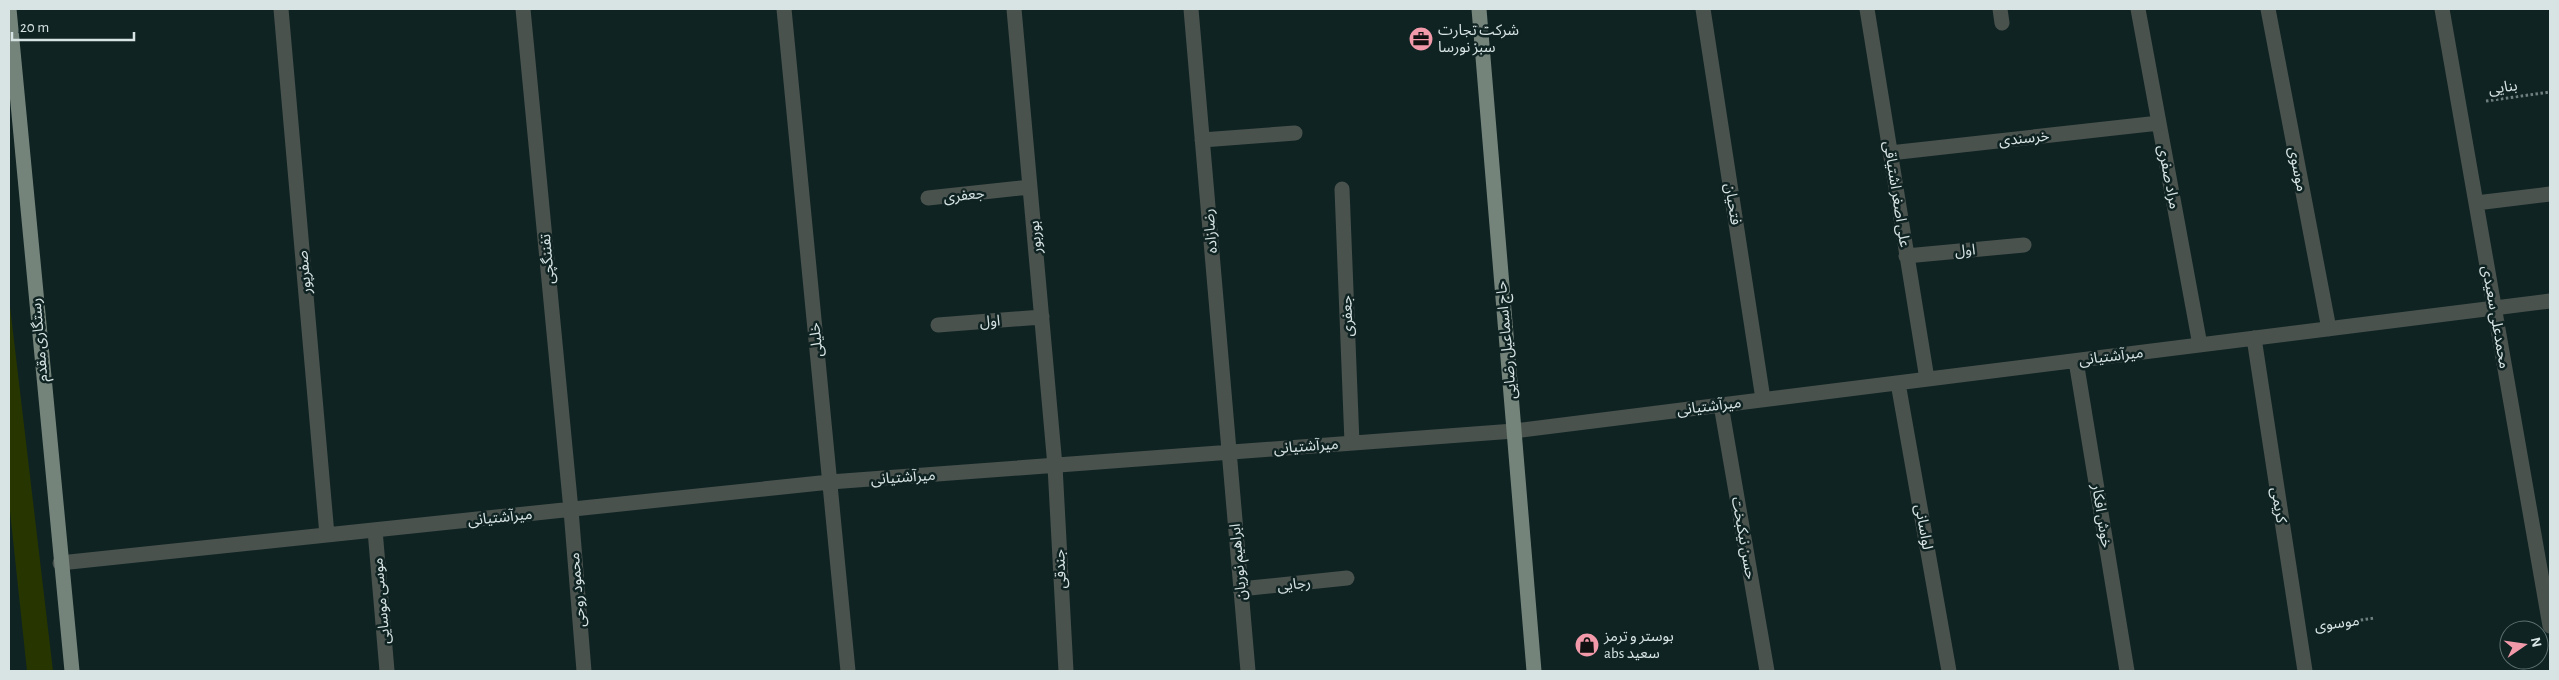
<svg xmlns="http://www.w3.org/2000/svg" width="2559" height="680" font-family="'Alegreya Sans','Noto Sans Arabic',sans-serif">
<rect width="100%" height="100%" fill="#0f2323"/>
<path fill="#273600" d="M9 298 53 671H27L9 502Z"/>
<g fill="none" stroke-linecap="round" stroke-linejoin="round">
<path stroke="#6f7f7f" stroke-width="3" stroke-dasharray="2.5 2.5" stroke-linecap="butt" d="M2486 101 2550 92
M2326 625 2375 618"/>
<path stroke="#4a524d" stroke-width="15" d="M281 9 327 535
M523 9 571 510 584 671
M784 9 848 671
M1014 9 1055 466 1066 671
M1191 9 1248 671
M1703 9 1763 399
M1867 9 1927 379
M2000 9 2002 23
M2138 9 2200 345
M2268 9 2329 329
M2442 9 2550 626
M1202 140 1295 133
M1890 153 2159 123
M1342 189 1352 443
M928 198 1030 187
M2476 203 2550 194
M1906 256 2024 245
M938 325 1042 317
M2254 338 2305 671
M2076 361 2127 671
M1898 383 1949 671
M1721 405 1767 671
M375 530 387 671
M60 563 830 482 1514 431 2550 301
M1240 589 1347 578"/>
<path stroke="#75847b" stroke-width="15" d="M9 9 72 671
M1479 9 1534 671"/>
</g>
<defs>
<symbol id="office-disc" viewBox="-11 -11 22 22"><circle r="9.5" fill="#f39aaa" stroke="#0f2323"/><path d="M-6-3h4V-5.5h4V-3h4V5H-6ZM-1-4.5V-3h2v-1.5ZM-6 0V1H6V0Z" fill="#111"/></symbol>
<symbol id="shop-disc" viewBox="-11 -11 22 22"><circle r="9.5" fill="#f39aaa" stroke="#0f2323"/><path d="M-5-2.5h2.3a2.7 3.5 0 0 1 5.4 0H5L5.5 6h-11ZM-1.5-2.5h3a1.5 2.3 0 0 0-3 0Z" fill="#111"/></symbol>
</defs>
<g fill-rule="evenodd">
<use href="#office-disc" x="1407" y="25" width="28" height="28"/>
<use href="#shop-disc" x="1573" y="631" width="28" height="28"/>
</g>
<g text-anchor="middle" stroke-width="5" stroke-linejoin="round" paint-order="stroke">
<g font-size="15" fill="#d8e4e4" stroke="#0f2323" text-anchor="start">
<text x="1438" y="35">شرکت تجارت<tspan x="1438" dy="17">سبز نورسا</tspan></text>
<text x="1604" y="641">بوستر و ترمز<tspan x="1604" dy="17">abs سعید</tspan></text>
</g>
<g font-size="15" fill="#d8e4e4" stroke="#0f2323">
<text transform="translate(2503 87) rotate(-8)" y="5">بنایی</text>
<text transform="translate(2024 138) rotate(-6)" y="5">خرسندی</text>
<text transform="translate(2298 169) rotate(79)" y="5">موسوی</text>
<text transform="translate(2169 177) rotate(79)" y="5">مراد صفری</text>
<text transform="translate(1897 194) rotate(81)" y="5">علی اصغر اشتیاقی</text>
<text transform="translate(964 195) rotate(-6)" y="5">جعفری</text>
<text transform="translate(1733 204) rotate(81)" y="5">فتحیان</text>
<text transform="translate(1210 231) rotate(-95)" y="5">رضازاده</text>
<text transform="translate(1035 237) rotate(-95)" y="5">بوربور</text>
<text transform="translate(1965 250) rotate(-5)" y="5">اول</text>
<text transform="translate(547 259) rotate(-95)" y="5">تفننگچی</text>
<text transform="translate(304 272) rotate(-95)" y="5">صفرپور</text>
<text transform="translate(1347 316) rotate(-92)" y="5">جعفری</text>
<text transform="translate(2496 317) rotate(80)" y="5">محمدعلی سعیدی</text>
<text transform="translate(990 321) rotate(-4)" y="5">اول</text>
<text transform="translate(39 340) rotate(-95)" y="5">رستگاری مقدم</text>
<text transform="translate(816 340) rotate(-96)" y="5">خلیلی</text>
<text transform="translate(1506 340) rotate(-95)" y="5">حاج اسماعیل رضایی</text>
<text transform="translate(2111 356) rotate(-7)" y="5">میرآشتیانی</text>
<text transform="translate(1709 406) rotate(-7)" y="5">میرآشتیانی</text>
<text transform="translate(1306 446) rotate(-4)" y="5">میرآشتیانی</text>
<text transform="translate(903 477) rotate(-4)" y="5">میرآشتیانی</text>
<text transform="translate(2279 505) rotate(81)" y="5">کریمی</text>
<text transform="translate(2102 516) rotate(81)" y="5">خوش افکار</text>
<text transform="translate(500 517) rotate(-6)" y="5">میرآشتیانی</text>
<text transform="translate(1924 527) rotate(80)" y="5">لواسانی</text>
<text transform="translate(1744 538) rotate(80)" y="5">حسن نیکبخت</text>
<text transform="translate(1238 562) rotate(-95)" y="5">ابراهیم نوریان</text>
<text transform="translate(1060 569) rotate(-93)" y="5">جندقی</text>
<text transform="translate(1294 584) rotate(-6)" y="5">رجایی</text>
<text transform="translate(577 590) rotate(-95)" y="5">محمود روحی</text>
<text transform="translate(381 601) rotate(-95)" y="5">موسی موسایی</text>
<text transform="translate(2337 623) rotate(-8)" y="5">موسوی</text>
</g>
</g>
<rect width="2559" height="680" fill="none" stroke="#d8e4e4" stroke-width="20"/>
<g transform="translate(2524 645) rotate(77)"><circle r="24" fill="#0f2323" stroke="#5f7070"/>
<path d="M0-4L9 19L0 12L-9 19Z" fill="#f39aaa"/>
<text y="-8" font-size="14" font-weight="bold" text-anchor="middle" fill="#d8e4e4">N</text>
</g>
<path d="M12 32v8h122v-8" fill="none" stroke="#d8e4e4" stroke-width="2.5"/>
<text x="20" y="32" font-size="15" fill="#d8e4e4" stroke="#0f2323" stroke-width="4" paint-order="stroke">20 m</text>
</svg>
